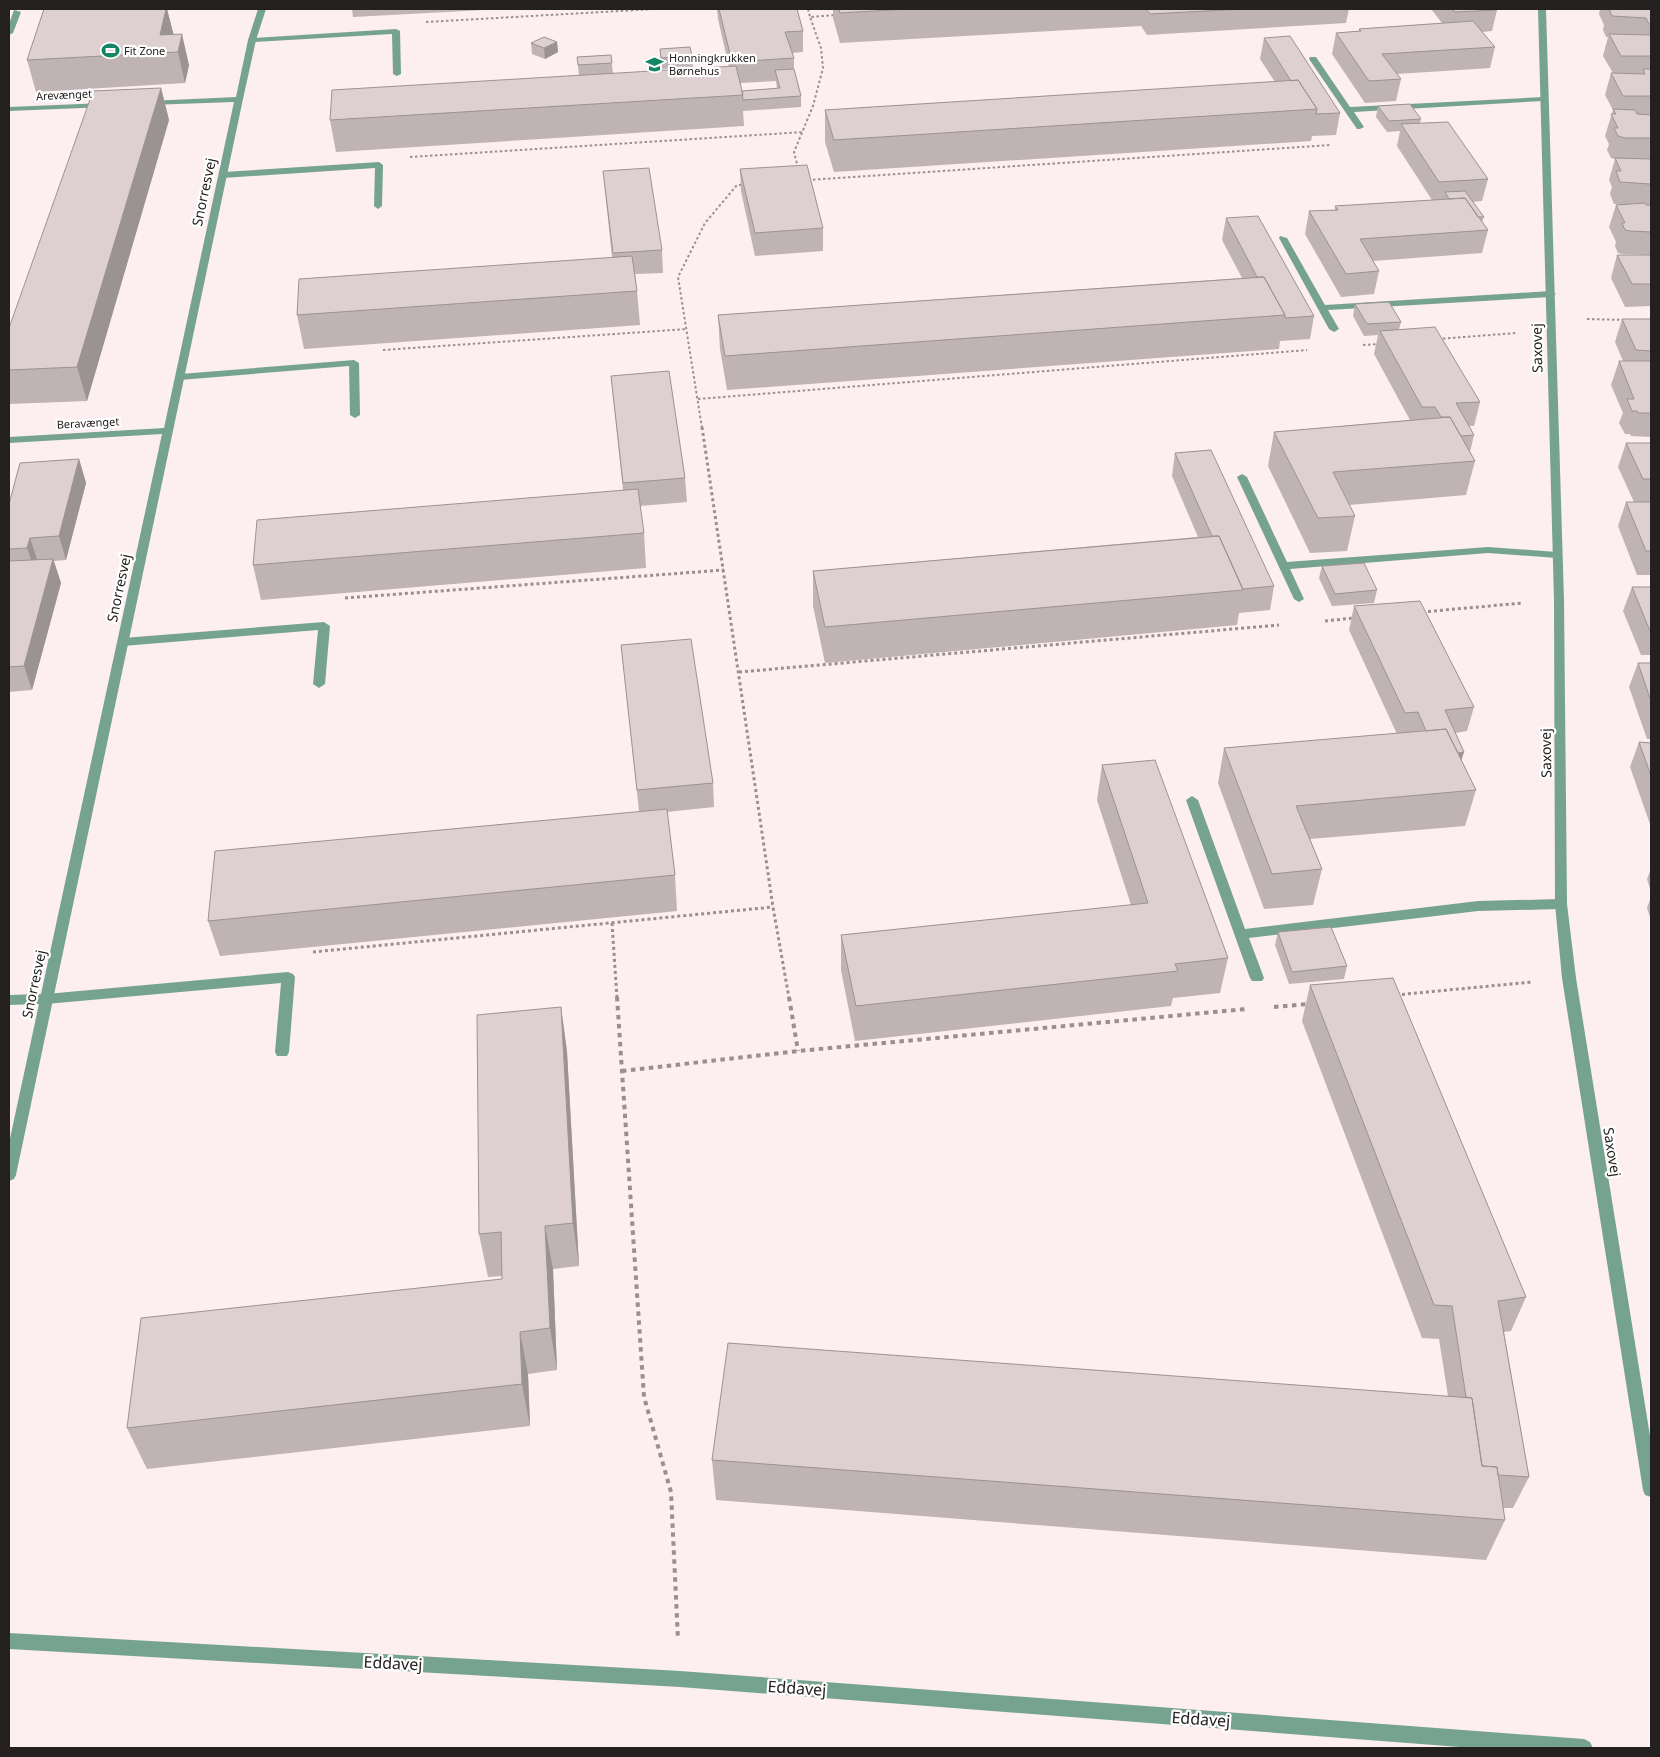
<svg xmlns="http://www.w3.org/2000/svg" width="1660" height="1757" font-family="'Noto Sans',sans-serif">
<rect width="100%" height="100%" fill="#fdeeef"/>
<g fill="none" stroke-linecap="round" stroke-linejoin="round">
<path stroke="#998f90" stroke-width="2" stroke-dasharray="2.5 2.5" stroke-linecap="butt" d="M808 9 810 17
M426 22 655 9
M410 157 804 132
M798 168 794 152 813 106 823 68 821 48 810 17 836 15
M808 180 1330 145
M1587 319 1626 320
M1438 339 1516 333
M1363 345 1379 344
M383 350 687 329
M698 399 1307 350
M702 428 678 277 705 223 737 185H744"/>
<path stroke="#998f90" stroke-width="3" stroke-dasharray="3 3" stroke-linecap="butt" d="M702 427 773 907 789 998
M345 598 724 570
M1422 612 1523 603
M1325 621 1353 618
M739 672 1279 625
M612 923 617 998
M313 952 773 907
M1396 995 1532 982"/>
<path stroke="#998f90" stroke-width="4" stroke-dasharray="4.5 4.5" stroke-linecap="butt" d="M617 997 644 1397 671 1492 678 1640
M789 997 798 1051
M1274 1007 1308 1004
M622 1071 798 1051 1246 1009"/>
<path fill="#76a390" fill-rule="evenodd" d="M396 29 400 31 401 74 397 76 393 74 392 34 252 42 248 40 252 38Z
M1310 57H1316L1350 107 1543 97 1547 99 1543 101 1354 112 1364 127 1360 129H1357L1309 59Z
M379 162 383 165 382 206 378 209 374 206 375 168 223 178 219 175 223 172Z
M1280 236 1287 238 1325 305 1551 291 1556 294 1551 297 1328 310 1339 329 1334 332 1329 329 1279 238Z
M354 360 359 363 360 415 355 418 350 415 349 366 180 380 175 377 180 374Z
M1242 474 1247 477 1287 562 1488 547 1557 552 1562 555 1557 558 1488 553 1290 569 1304 599 1299 602 1294 599 1237 477Z
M324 622 330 626 325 684 319 688 313 684 318 630 123 646 117 642 123 638Z
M1192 796 1198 800 1245 929 1478 901 1561 899 1567 904 1561 909 1478 911 1249 938 1264 978 1262 981H1252L1250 978 1186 800Z
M288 972 293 974 295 977 289 1052 287 1056H277L275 1052 281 983 46 1004 41 1003 39 999 41 995 46 994Z"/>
<path fill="#76a390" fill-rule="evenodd" d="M258 9H266L256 40 243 99 16 1175 14 1179 9 1181V1143L39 1004 9 1005V995L41 994 162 434 9 443V437L164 428 234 102 149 105 145 103 149 101 236 97 248 40Z
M1538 9H1546L1564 600 1567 904 1576 978 1651 1442V1497L1645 1495 1643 1490 1562 978 1555 904 1554 600Z
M14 10 21 12 13 33 9 35V24Z
M104 103 108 105 107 107 9 111V107Z
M9 1633 680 1671 1584 1739 1590 1742 1593 1748H1473L680 1687 9 1649Z"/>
</g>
<path fill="#bfb3b4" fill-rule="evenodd" d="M167 9 173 34 189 65 185 83 36 92 27 60Z
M352 9H503L353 17Z
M717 9H797L803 31V52L792 53 794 58V69L801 96V107L743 111 744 126 336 152 330 120 579 76 577 57 611 55 613 74 729 67 718 19ZM776 81 777 89 742 91 740 83Z
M833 9H1349L1346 23 1147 35 1141 26 840 43 833 18Z
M1431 9H1496L1497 10 1492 31 1482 32 1495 47 1490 68 1397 74 1401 79 1396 101 1365 103 1332 54 1336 33 1359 31V29L1442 23Z
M1600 9H1651V255L1623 254 1618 253 1615 246 1616 242 1609 227 1616 205 1620 204H1614L1610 194 1612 187 1609 180 1615 159 1611 158 1607 150 1609 144 1605 136 1613 110 1605 95 1611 73H1613L1603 56 1608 37H1606L1603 30 1604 25 1599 14Z
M1264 38 1340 113 1336 135 1312 136 1311 141 834 172 825 142V110L1275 82 1260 59Z
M557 42 558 52 545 59 532 54 531 43Z
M660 49 692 56 693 67 662 69Z
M161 88 169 120 87 401 9 404V328Z
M1378 106 1421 119 1420 123 1488 179 1482 201 1473 202 1484 217 1482 222 1488 230 1482 253 1373 261 1379 271 1374 294 1341 297 1305 234 1309 211 1335 210V206L1432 200 1397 146 1400 131 1387 132 1376 117Z
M740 169 823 228V251L755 256 741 191Z
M603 171 662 250 663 273 635 274 637 291 640 325 304 349 297 315 612 257Z
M1226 218 1314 316 1310 339 1280 341 1279 349 727 390 720 349 718 315 1242 278 1222 240Z
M1617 255H1651V306L1625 307 1611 278Z
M1355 304 1401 322 1399 329 1480 402 1474 426H1469L1474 435 1470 452 1475 461 1466 495 1349 505 1355 516 1347 551 1310 553 1268 466 1274 432 1410 420 1374 354 1378 335 1364 336 1353 316Z
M1622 319H1651V437L1631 436 1630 434H1625L1619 423 1623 413 1611 385 1619 361H1623L1615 342Z
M611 376 685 478 687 502 640 506 644 533 646 568 261 600 253 565 623 490Z
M1626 443H1651V575H1637L1618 526 1626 502H1634L1618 467Z
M1175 453 1274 586 1270 610 1239 613 1237 625 825 663 813 606V571L1198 537 1172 476Z
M79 459 86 483 66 560 54 561 61 583 32 690 9 692V504Z
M1322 566 1377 590 1374 603 1332 606 1319 578Z
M1632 587H1651V655H1641L1623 611Z
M1354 606 1474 707 1467 731 1455 733 1464 752 1461 760 1476 790 1465 826 1310 839 1322 869 1313 905 1264 909 1218 783 1224 748 1397 734 1349 630Z
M621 645 713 783 714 807 667 812 675 875 677 911 220 956 208 921 639 811Z
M1638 663H1651V739H1647L1629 687Z
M1639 742 1651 743V827L1630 767Z
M1102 765 1228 958 1220 993 1173 998 1171 1006 855 1041 841 970V935L1131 905 1097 800Z
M1651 869V892L1647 879Z
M1651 897V921L1647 908Z
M1278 932 1347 966 1344 979 1289 984 1275 945Z
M1310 985 1526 1297 1511 1331 1504 1332 1529 1477 1513 1508H1503L1505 1520 1486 1560 716 1500 712 1460 1448 1396 1439 1339 1422 1338 1302 1021Z
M561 1007 567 1052 579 1266 553 1269 557 1370 528 1374 530 1426 147 1469 127 1428 502 1279V1276L488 1277 479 1234Z"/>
<path fill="#9b9292" d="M166 9H167L174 36 160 35Z
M182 34 189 65 185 83 178 52Z
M557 42 558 52 545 59 544 48Z
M161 88 169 120 87 401 77 367Z
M79 459 86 483 66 560 59 536Z
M30 538 38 562 35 572 27 548Z
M53 559 61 583 32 690 24 666Z
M1464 752 1456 776 1449 755Z
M561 1007 567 1052 579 1266 573 1223Z
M545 1226 553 1269 557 1370 550 1328Z
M520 1332 528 1374 530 1426 522 1384Z"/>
<path fill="#ded0d1" stroke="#9b9292" d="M44 9H166L160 35 182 34 178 52 27 60Z
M719 9H797L803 31 785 32 794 58 732 62Z
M839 9H907L840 13Z
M1146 9H1243L1150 14Z
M1452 9H1496L1497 10 1455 12Z
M1609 9H1651V24H1649L1646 18 1612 16Z
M1473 21 1495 47 1382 54 1401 79 1369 81 1336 33 1361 31 1359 29Z
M1609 34 1651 35V56H1621Z
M1290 36 1340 113 1316 114 1317 109 1298 80 1291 81 1264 38Z
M544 37 557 42 544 48 531 43Z
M690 47 692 56 661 58 660 49Z
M611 55 612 63 578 65 577 57Z
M736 66 743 95 330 120 332 90Z
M794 69 801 96 743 100 742 91 780 88 775 70Z
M1643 69H1651V96H1623L1611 73 1645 74Z
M1298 80 1317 109 834 140 825 110Z
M161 88 77 367 9 370V328L93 91Z
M1410 104 1421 119 1389 121 1378 106Z
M1613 109 1635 110 1637 114 1651 115V138H1625L1618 136 1614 128H1618L1611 114H1616Z
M1448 122 1488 179 1439 182 1401 124Z
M1615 158 1651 159V186L1650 184 1620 182 1616 171H1621Z
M807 165 823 228 755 233 740 169Z
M649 168 662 250 613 253 603 171Z
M1465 191 1484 217H1478L1465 198 1449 199 1445 192Z
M1465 198 1488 230 1360 239 1379 271 1346 274 1309 211 1338 210 1335 206Z
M1645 203 1646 205H1651V232L1630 231 1625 230 1622 223H1625L1616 205Z
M1258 216 1314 316 1285 318V315L1264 277H1257L1226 218Z
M1617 255H1651V284H1632Z
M632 256 637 291 297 315 299 279Z
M1264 277 1285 315 725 356 718 315Z
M1389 302 1401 322 1367 324 1355 304Z
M1622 319H1651V351L1636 350Z
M1435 327 1480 402 1456 403 1474 435 1461 436 1450 417H1441L1435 407H1422L1380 331Z
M1619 361H1651V413H1638L1637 411H1632L1627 399H1634Z
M669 371 685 478 623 483 611 376Z
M1450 417 1475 461 1333 472 1355 516 1318 518 1274 432Z
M1626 443H1651V479H1643Z
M1211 450 1274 586 1243 589 1219 536H1212L1175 453Z
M79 459 59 536 30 538 27 548 9 549V504L20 463Z
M638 489 644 533 253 565 257 520Z
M1626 502H1651V551H1646Z
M1219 536 1243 590 825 627 813 571Z
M53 559 24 666 9 667V561Z
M1364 563 1377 590 1335 594 1322 566Z
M1632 587H1651V631H1650Z
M1420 601 1474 707 1445 710 1464 752 1458 753 1446 729 1426 731 1418 712 1405 713 1354 606Z
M691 639 713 783 637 790 621 645Z
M1638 663H1651V701Z
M1446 729 1476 790 1296 806 1322 869 1272 874 1224 748Z
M1639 742 1651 743V776Z
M1155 760 1228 958 1175 964 1178 971 856 1006 841 935 1148 903 1102 765Z
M667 809 675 875 208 921 215 851Z
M1331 927 1347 966 1292 972 1278 932Z
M1393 978 1526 1297 1498 1301 1529 1477 1498 1475 1497 1467 1482 1466 1472 1398 1466 1397 1452 1306 1434 1305 1310 985Z
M561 1007 573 1223 545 1226 550 1328 520 1332 522 1384 127 1428 141 1318 502 1279 501 1232 479 1234 477 1015Z
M728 1343 1472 1398 1482 1466 1497 1467 1505 1520 712 1460Z"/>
<defs>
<symbol id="stadium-bare" viewBox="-9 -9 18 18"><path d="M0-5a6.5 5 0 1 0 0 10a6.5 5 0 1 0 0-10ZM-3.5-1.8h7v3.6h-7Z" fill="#158665" stroke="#fff" stroke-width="2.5" paint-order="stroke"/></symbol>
<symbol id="school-bare" viewBox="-9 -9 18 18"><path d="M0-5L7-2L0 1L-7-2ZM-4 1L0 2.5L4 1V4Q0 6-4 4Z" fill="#158665" stroke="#fff" stroke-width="2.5" paint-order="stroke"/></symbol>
</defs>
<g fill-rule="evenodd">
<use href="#stadium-bare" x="98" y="38" width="25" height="25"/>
<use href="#school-bare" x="642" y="52" width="25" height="25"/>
</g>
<g text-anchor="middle" stroke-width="4.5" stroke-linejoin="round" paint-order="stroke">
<g font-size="11" fill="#252020" stroke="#fff" text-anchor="start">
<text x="124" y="55">Fit Zone</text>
<text x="669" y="62">Honningkrukken<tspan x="669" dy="13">Børnehus</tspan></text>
</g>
<g font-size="11" fill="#252020" stroke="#fff">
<text transform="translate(64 95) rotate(-3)" y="4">Arevænget</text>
<text transform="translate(88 423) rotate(-3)" y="4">Beravænget</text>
</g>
<g font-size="14" fill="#252020" stroke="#fff">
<text transform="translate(204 192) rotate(-78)" y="5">Snorresvej</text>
<text transform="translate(1537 348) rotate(-91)" y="5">Saxovej</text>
<text transform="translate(119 588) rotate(-78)" y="5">Snorresvej</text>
<text transform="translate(1546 753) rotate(-91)" y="5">Saxovej</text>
<text transform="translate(34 984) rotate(-78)" y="5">Snorresvej</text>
<text transform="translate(1612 1152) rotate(81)" y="5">Saxovej</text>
</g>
<g font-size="16" fill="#252020" stroke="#fff">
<text transform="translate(393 1663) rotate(3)" y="6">Eddavej</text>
<text transform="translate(797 1688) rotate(4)" y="6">Eddavej</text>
<text transform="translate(1201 1719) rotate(4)" y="6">Eddavej</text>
</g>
</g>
<rect width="1660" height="1757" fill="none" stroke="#252020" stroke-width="20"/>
</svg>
